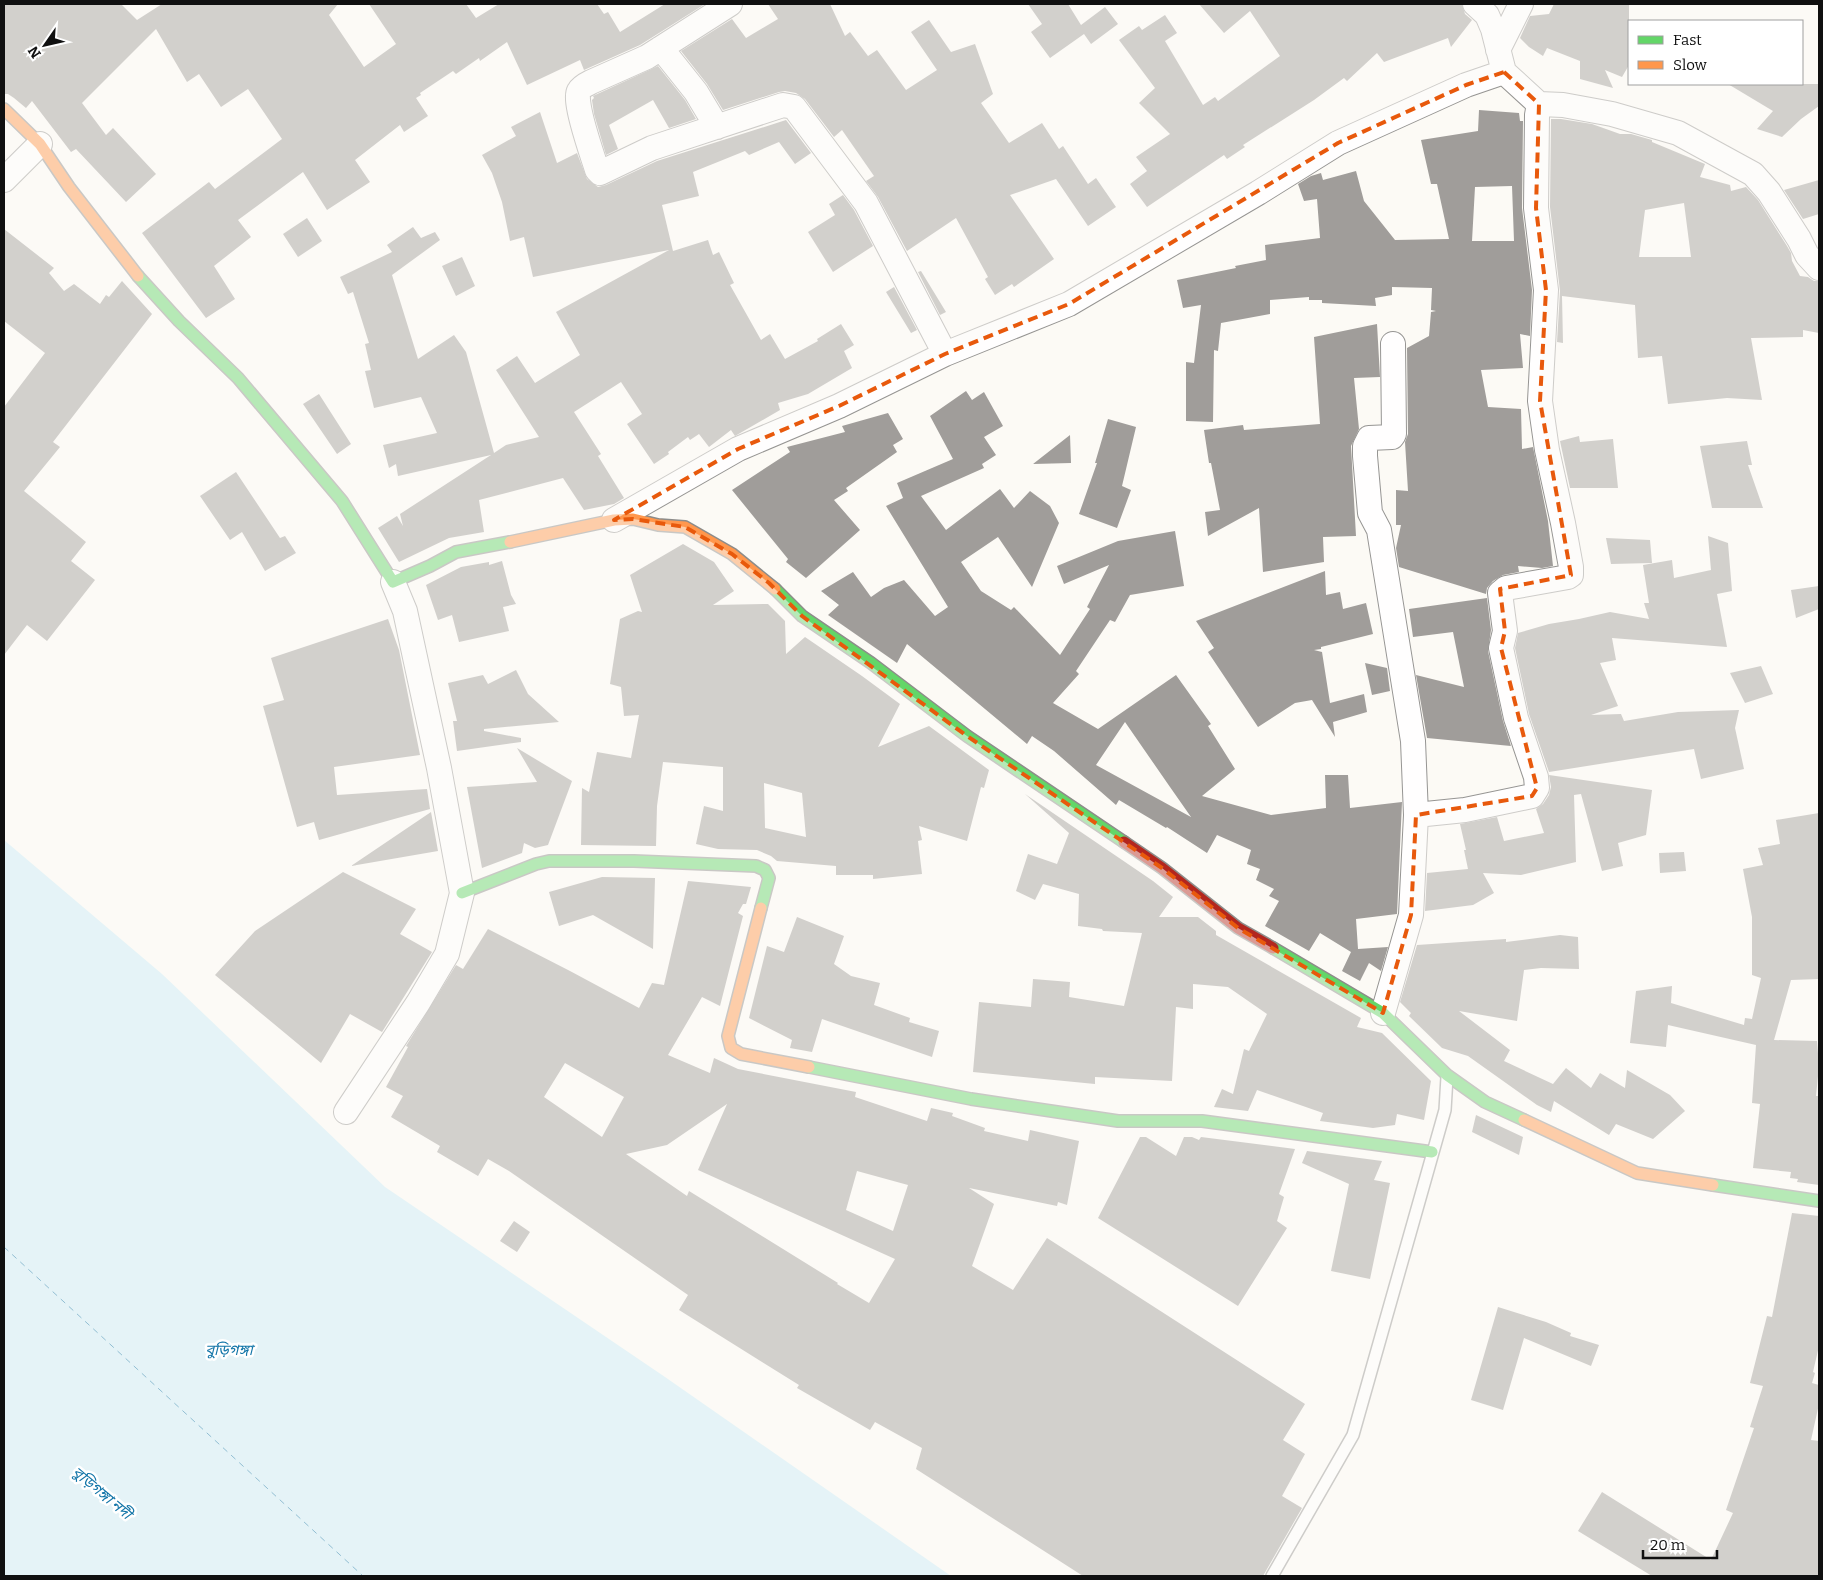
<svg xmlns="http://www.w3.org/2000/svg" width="1823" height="1580" font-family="Bitter,'Noto Sans Bengali',serif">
<rect width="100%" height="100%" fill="#fcfaf5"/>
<path fill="#caecf8" d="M4 840 162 974 385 1187 665 1377 951 1576H4Z"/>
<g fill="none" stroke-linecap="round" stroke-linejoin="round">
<path stroke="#1275a8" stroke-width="1" stroke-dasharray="6 5" stroke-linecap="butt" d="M4 1247 363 1576"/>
</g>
<path fill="#a09d9a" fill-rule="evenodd" d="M4 4H121L137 20 162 4H338L329 15 364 67 396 44 369 4H466L476 18 499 4H597L604 14 608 12 620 32 665 4H705L640 45 584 70 580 60 527 85 507 42 480 61 479 58 456 74 453 71 420 93 421 95 416 98 428 116 404 132 400 125 355 160 370 182 327 210 303 172 238 220 251 237 214 266 235 299 206 318 142 233 209 182 215 189 282 139 248 89 221 107 199 74 187 82 156 29 82 103 106 135 113 128 156 174 126 202 76 149 71 152 32 101 26 108 14 98 8 94H4Z
M768 4H830L845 36 850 32 868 56 877 50 906 90 937 70 911 32 929 20 951 52 975 44 993 94 981 103 1009 143 1042 123 1059 149 1063 146 1088 184 1096 178 1116 207 1088 226 1056 179 1010 195 1054 259 1014 287 1012 284 995 295 985 279 988 277 956 218 907 251 878 197 866 181 874 176 842 130 834 137 805 99 796 93 785 91 779 92 723 110 707 84 681 51 732 19 746 38 778 19Z
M1028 4H1068L1081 25 1105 7 1118 24 1091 44 1084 34 1050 58 1031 32 1042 24Z
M1199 4H1462L1465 14 1472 20 1451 47 1448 38 1384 62 1377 53 1347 81 1344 78 1314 100 1243 145 1245 147 1227 159 1224 155 1147 207 1130 184 1147 171 1136 157 1170 134 1139 103 1155 88 1119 40 1139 26 1142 30 1165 15 1177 33 1165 41 1203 105 1215 97 1218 101 1280 56 1250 11 1224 33Z
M1554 4H1629V65L1622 77 1605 70 1613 88 1580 79V61L1547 48 1543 56 1529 47 1520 38 1530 16 1549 14Z
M658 66 685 100 696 119 669 128 653 100 609 125 618 149 606 155 594 114 592 100 594 98 593 96Z
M1728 84H1819V106L1801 119 1782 137 1757 129 1773 111Z
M1479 110 1519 113 1520 121H1523L1522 208 1532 290 1530 336 1520 334 1523 368 1481 370 1488 407 1521 409 1522 449 1533 447 1548 521 1553 566 1542 568 1518 566 1519 572 1503 575 1493 581 1487 588 1486 594 1399 567 1396 548 1401 525H1396V490L1408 491 1405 442 1408 434 1407 348 1429 336 1431 312 1436 311 1431 310 1432 288 1392 287V295L1375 298 1376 306 1322 303V300H1309V297L1270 300V314L1221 323 1218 351 1214 350 1213 422 1186 421V362L1194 363 1201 305 1183 308 1177 280 1236 268 1235 266 1266 260 1265 245 1320 238 1317 199 1304 201 1298 184 1311 176 1321 173 1323 180 1356 171 1364 201 1395 240 1449 239 1437 184H1431L1421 140 1478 131ZM1512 186 1514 241H1472L1475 187Z
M540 112 557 163 577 153 587 179 598 187 606 185 657 161 786 120 811 153 795 164 779 142 749 155 745 151 693 172 699 196 662 205 673 251 708 240 713 255 719 252 734 283 730 285 761 340 770 334 785 359 818 341 817 339 841 324 854 345 844 351 852 368 808 394 778 403 780 410 735 436 731 430 709 447 699 434 690 440 688 437 668 452 669 454 654 464 627 424 642 414 621 382 574 412 601 454 598 456 624 498 614 504 584 510 563 478 479 500 484 532 449 538 399 562 378 528 397 516 403 526 400 514 491 455 398 476 396 464 389 468 383 445 437 433 421 397 374 408 365 371 371 370 365 344 369 343 353 292 348 294 340 277 392 252 387 245 413 227 421 238 435 232 440 240 392 275 418 359 454 335 466 352 494 453 506 445 539 437 496 370 517 356 535 383 580 355 556 312 669 250 533 277 524 237 510 241 502 202 492 173 482 155 516 136 511 127Z
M1551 119H1561L1592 124 1620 134H1631L1652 140V142L1705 164 1700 177 1730 185 1731 191 1746 187 1758 200 1787 246 1791 253 1792 261 1800 276 1808 277 1814 281H1819V333L1803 330V337L1751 338 1762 400 1727 398 1668 404 1662 356 1638 358 1635 305 1562 296 1563 343 1557 342 1560 291 1550 207ZM1684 203 1691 257H1639L1645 210Z
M1819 180V214L1803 219 1784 190Z
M843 195 854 210 873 246 833 272 808 232 835 215 829 204Z
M307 218 322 241 298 257 283 234Z
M4 229 54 268 49 273 64 291 74 284 100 304 106 295 109 297 122 281 152 314 53 442 60 447 24 491 86 542 71 561 95 580 47 641 27 625 4 655V407L45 353 4 321Z
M462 257 475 286 456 296 442 266Z
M921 271 946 312 940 315 918 272Z
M894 287 917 330 911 333 886 292Z
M1377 324 1380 377 1354 378 1359 429 1351 446 1356 536 1323 537 1324 562 1263 572 1259 508 1208 536 1205 512 1220 510 1211 463H1209L1204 430 1243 425 1244 430 1320 424 1314 337Z
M966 391 972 400 984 392 1003 426 984 437 996 455 982 464 984 468 921 496 946 530 1000 489 1014 508 1030 491 1050 506 1059 523 1032 587 998 537 961 562 981 591 1011 610 1014 607 1060 655 1090 609 1087 607 1109 565 1064 584 1057 566 1118 541 1175 531 1184 586 1130 595 1115 622 1110 620 1076 671 1079 674 1053 703 1098 729 1176 675 1211 724 1208 726 1235 769 1202 796 1271 815 1326 808 1325 775H1348L1350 808 1402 802 1397 914 1356 919 1358 949 1388 947 1381 971 1369 963 1360 981 1342 971 1351 952 1320 933 1309 951 1265 926 1279 901 1269 896 1274 889 1256 880 1260 869 1247 864 1251 850 1217 835 1207 853 1167 827 1166 828 1119 800 1116 805 1054 751 1032 736 1027 744 907 644 897 663 828 615 839 605 821 591 853 572 871 597 884 588 904 580 935 616 948 607 886 506 903 498 897 483 953 459 930 416ZM1125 722 1170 787 1191 817 1096 765Z
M319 394 351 444 337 454 303 404Z
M888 413 903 439 893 445 897 452 846 488 848 491 834 500 860 530 806 578 786 562 788 559 732 490 790 452 787 447 845 432 842 426Z
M1108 419 1136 427 1122 486 1131 490 1117 528 1079 514 1097 463H1095Z
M1070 435 1071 463 1033 464Z
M1579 436 1580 442 1613 439 1618 488H1570L1560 441Z
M1747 441 1752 465H1748L1763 508H1712L1700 446Z
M236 472 280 538 285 536 296 553 265 571 242 532 230 540 200 496Z
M1708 536 1728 543 1732 591 1717 594 1727 647 1612 638 1616 660 1600 663 1618 706 1591 715 1621 714 1624 721 1678 712 1739 710 1735 728 1744 769 1701 779 1694 749 1549 772 1529 714 1515 648 1518 633 1549 624 1579 619 1610 612 1649 619 1644 603H1649L1643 565 1672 560 1674 578 1711 570Z
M1606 538 1650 540 1652 563 1611 564Z
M683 544 714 562 734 591 713 605 768 604 785 621 786 654 805 637 862 676 900 704 878 747 929 726 989 770 984 788 981 787 967 841 919 826 922 840 918 841 922 874 873 879V875H836V866L777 861 771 856 757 850 718 849 696 844 704 806 723 811V767L663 762 657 806 656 846 581 845 582 788 589 792 597 752 631 758 639 715 624 716 621 687 610 684 620 619 638 611 642 612 630 575ZM764 783 802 793 806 837 765 828Z
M502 561 511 595 516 604 503 607 509 631 459 642 452 615 438 620 426 585 461 567 489 562V565Z
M1325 571 1326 595 1340 592 1343 609 1366 603 1373 634 1321 647V649L1314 650 1322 652 1330 703 1364 694 1367 712 1333 722 1335 737 1312 700 1295 703 1258 727 1208 652 1214 648 1196 621Z
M1819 586V609L1796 618 1791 590Z
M1487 598 1491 630 1488 651 1503 721 1511 746 1427 738 1416 675 1464 687 1453 632 1413 637 1409 609Z
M388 619 399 650 420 755 334 767 337 795 427 789 430 809 319 840 314 822 297 827 263 706 284 700 271 658Z
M1365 663 1387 668 1390 691 1372 695Z
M1761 666 1773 694 1745 703 1730 673Z
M516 670 528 694 559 722 484 729V731L521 738V742L457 751 453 721H457L448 683 483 675 488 684Z
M517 748 572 781 548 845 535 848 524 843 522 853 482 868 467 787 537 782Z
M1549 775 1652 790 1646 835 1618 843 1623 866 1602 871 1581 794 1574 795 1576 862 1521 875 1483 873 1494 893 1473 905 1425 911 1427 873 1468 869 1464 850H1466L1460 824 1497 817 1504 841 1544 833 1536 809 1543 804 1549 795 1551 787Z
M1025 794 1153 881 1173 897 1159 917H1198L1216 931V935L1361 1018 1357 1027 1382 1033 1431 1081 1424 1120 1397 1114 1395 1125 1373 1128 1320 1121 1323 1113 1257 1090 1248 1111 1214 1107 1222 1089 1233 1094 1244 1049 1249 1051 1267 1014 1228 987 1193 984V1009L1176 1007 1172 1081 1095 1077V1084L973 1072 979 1002 1031 1007 1033 979 1070 982 1069 997 1124 1006 1142 933 1103 931 1102 929 1078 926 1079 894 1043 884 1035 900 1016 891 1028 854 1057 864 1069 833Z
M431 812 438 851 351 866Z
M1819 813V979L1791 980 1774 1040 1817 1041 1819 1066 1816 1096H1819V1185L1797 1182 1798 1179 1790 1178 1791 1172 1753 1168 1760 1104 1752 1103 1756 1045 1668 1025 1666 1047 1630 1043 1636 991 1672 986 1671 1003 1744 1025 1745 1018 1752 1019 1761 978 1752 975V917L1743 869 1763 865 1758 848 1780 844 1776 820Z
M1684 852 1686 871 1660 873 1659 853Z
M343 872 416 909 400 934 432 952 382 1032 350 1014 321 1063 215 975 255 931Z
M602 877 655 878 653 949 593 915 559 926 549 892Z
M688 881 751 887 746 904H743L738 913 743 916 720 1006 702 997 668 1055 710 1073 714 1058 738 1069 856 1092 855 1097 927 1121 931 1108 953 1113 952 1116 985 1128 984 1131 1028 1141 1030 1130 1079 1141 1067 1205 1058 1202 1057 1206 969 1188 994 1204 972 1266 1013 1290 1047 1238 1305 1404 1283 1440 1305 1454 1282 1496 1302 1508 1263 1576H1083L916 1469 922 1448 875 1422 870 1430 797 1388 799 1385 679 1310 688 1295 509 1171 488 1159 478 1176 437 1152 440 1146 391 1117 403 1096 386 1087 408 1047 406 1046 456 965 463 969 488 929 570 971 639 1008 652 983 664 985ZM565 1063 624 1097 602 1137 544 1097ZM727 1104 698 1170 895 1259 869 1303 837 1284 838 1283 689 1191 687 1196 626 1154 667 1145ZM857 1171 908 1185 893 1231 846 1210Z
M797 917 844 936 834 964 851 976 880 983 874 1005 910 1018 909 1022 939 1031 932 1057 822 1019 812 1052 790 1048 792 1040 749 1018 767 946 784 952Z
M1560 935 1578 937 1579 969 1541 968 1524 970 1517 1021 1459 1011 1510 1050 1504 1061 1553 1084 1566 1068 1591 1088 1600 1073 1625 1088 1627 1070 1670 1095 1685 1111 1653 1139 1616 1124 1609 1135 1554 1101 1551 1112 1537 1105 1468 1056 1442 1048 1409 1016 1411 1013 1400 1002 1417 945 1506 939V942Z
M1476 1115 1523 1137 1519 1155 1472 1132Z
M1140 1137H1146L1176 1156 1184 1137H1192L1199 1140 1201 1137 1295 1149 1279 1194 1284 1197 1277 1221 1287 1228 1238 1306 1098 1218Z
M1307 1151 1382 1161 1374 1180 1390 1183 1370 1279 1331 1271 1349 1184 1302 1163Z
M1792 1213 1819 1216V1346L1813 1372 1815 1373 1812 1383 1819 1385V1404L1811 1440 1819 1441V1576H1652L1578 1531 1602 1492 1711 1560 1733 1513 1726 1510 1754 1428 1750 1427 1763 1386 1750 1383 1767 1316 1772 1317Z
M514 1221 530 1232 517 1252 500 1241Z
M1498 1307 1546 1322 1571 1333 1570 1336 1599 1345 1591 1366 1524 1338 1503 1410 1471 1400Z"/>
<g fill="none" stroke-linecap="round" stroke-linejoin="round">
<defs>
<path id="lane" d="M1272 1576 1353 1435 1445 1110 1447 1077"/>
<path id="street" d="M730 4 647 57 591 82C587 84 581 87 579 91 573 101 593 157 597 170L600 173 652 148 783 105 794 107 866 203 945 354
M661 48 696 92 717 127
M1498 50 1521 4
M1504 72 1539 104 1563 105 1612 114 1678 133 1753 174 1769 192 1799 239 1807 255 1819 268
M4 180 40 144
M614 520 738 449 839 406 945 354 1069 304 1258 193 1338 143 1466 85 1504 72 1493 29 1487 15 1475 4
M1416 815 1465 810 1532 796 1537 788 1536 777 1516 718 1501 648 1505 631 1500 593 1506 588 1568 577 1571 575V567L1563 523 1547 450 1540 401 1546 290 1536 208 1537 115 1539 104
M1383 1013 1411 915 1416 815 1413 741 1379 530 1370 513 1365 456V446L1369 438 1392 437 1394 434 1393 344
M346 1112 418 1003 447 954 462 893 439 768 405 611 393 582"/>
<path id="fast" d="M138 276 179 321 238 378 342 501 393 582 430 566 456 552 510 542
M775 589 802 616 871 663 967 736 1124 842
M462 893 536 864 549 861H634L756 866 765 870 769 878 761 908
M1273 948 1383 1013 1447 1075 1485 1102 1524 1120
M809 1067 971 1099 1118 1121H1202L1432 1152
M1713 1185 1819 1201"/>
<path id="slow" d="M4 109 40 144 69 187 138 276
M510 542 614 520 633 519 658 525 685 527 732 554 775 589
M761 908 728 1036 731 1048 741 1054 809 1067
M1524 1120 1637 1173 1713 1185"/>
<path id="jam" d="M1124 842 1162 868 1238 928 1273 948"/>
</defs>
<use href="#lane" stroke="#969593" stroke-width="14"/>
<use href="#street" stroke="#969593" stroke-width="26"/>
<use href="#fast" stroke="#8d8c8a" stroke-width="14"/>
<use href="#slow" stroke="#8d8c8a" stroke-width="14"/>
<use href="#jam" stroke="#8d8c8a" stroke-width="14"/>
<use href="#lane" stroke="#fffefe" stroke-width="11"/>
<use href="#street" stroke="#fffefe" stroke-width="24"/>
<use href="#fast" stroke="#63d668" stroke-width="11"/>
<use href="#slow" stroke="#ff974d" stroke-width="11"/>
<use href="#jam" stroke="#b3261e" stroke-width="11"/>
</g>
<path d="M0 0H1823V1580H0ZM1504 72 1539 104 1536 208 1546 290 1540 401 1571 575 1500 589 1505 631 1501 648 1537 788 1532 796 1416 815 1411 915 1383 1013 1238 928 1162 868 967 736 802 616 769 583 732 554 685 527 633 519 614 520 738 449 839 406 945 354 1069 304 1338 143 1466 85Z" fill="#fcfaf5" fill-opacity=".55" fill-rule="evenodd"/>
<path fill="none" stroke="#e8590c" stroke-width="4" stroke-dasharray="10 6" stroke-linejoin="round" d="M1504 72 1539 104 1536 208 1546 290 1540 401 1571 575 1500 589 1505 631 1501 648 1537 788 1532 796 1416 815 1411 915 1383 1013 1238 928 1162 868 967 736 802 616 769 583 732 554 685 527 633 519 614 520 738 449 839 406 945 354 1069 304 1338 143 1466 85Z"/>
<g text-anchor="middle" stroke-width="5" stroke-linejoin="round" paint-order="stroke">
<g font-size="15" font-style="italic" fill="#1275a8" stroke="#fff">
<text x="229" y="1355">বুড়িগঙ্গা</text>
<text transform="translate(102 1493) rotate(40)" y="5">বুড়িগঙ্গা নদী</text>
</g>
</g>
<rect width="1823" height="1580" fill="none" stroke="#101010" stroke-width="10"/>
<rect x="1628" y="20" width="175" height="65" fill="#ffffff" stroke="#9f9f9f"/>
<rect x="1638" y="36" width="25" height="8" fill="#63d668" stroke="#9f9f9f"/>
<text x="1673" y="45" font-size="15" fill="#101010">Fast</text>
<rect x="1638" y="61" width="25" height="8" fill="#ff974d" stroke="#9f9f9f"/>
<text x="1673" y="70" font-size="15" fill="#101010">Slow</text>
<g transform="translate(45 45) rotate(236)" stroke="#ffffff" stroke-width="4" paint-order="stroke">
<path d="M0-4L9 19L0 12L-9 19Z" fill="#101010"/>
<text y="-8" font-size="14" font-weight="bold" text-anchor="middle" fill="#101010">N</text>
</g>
<path d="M1643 1550v8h74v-8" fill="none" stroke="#101010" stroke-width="2.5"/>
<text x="1650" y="1550" font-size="15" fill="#101010" stroke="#ffffff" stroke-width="4" paint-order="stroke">20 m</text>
</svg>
